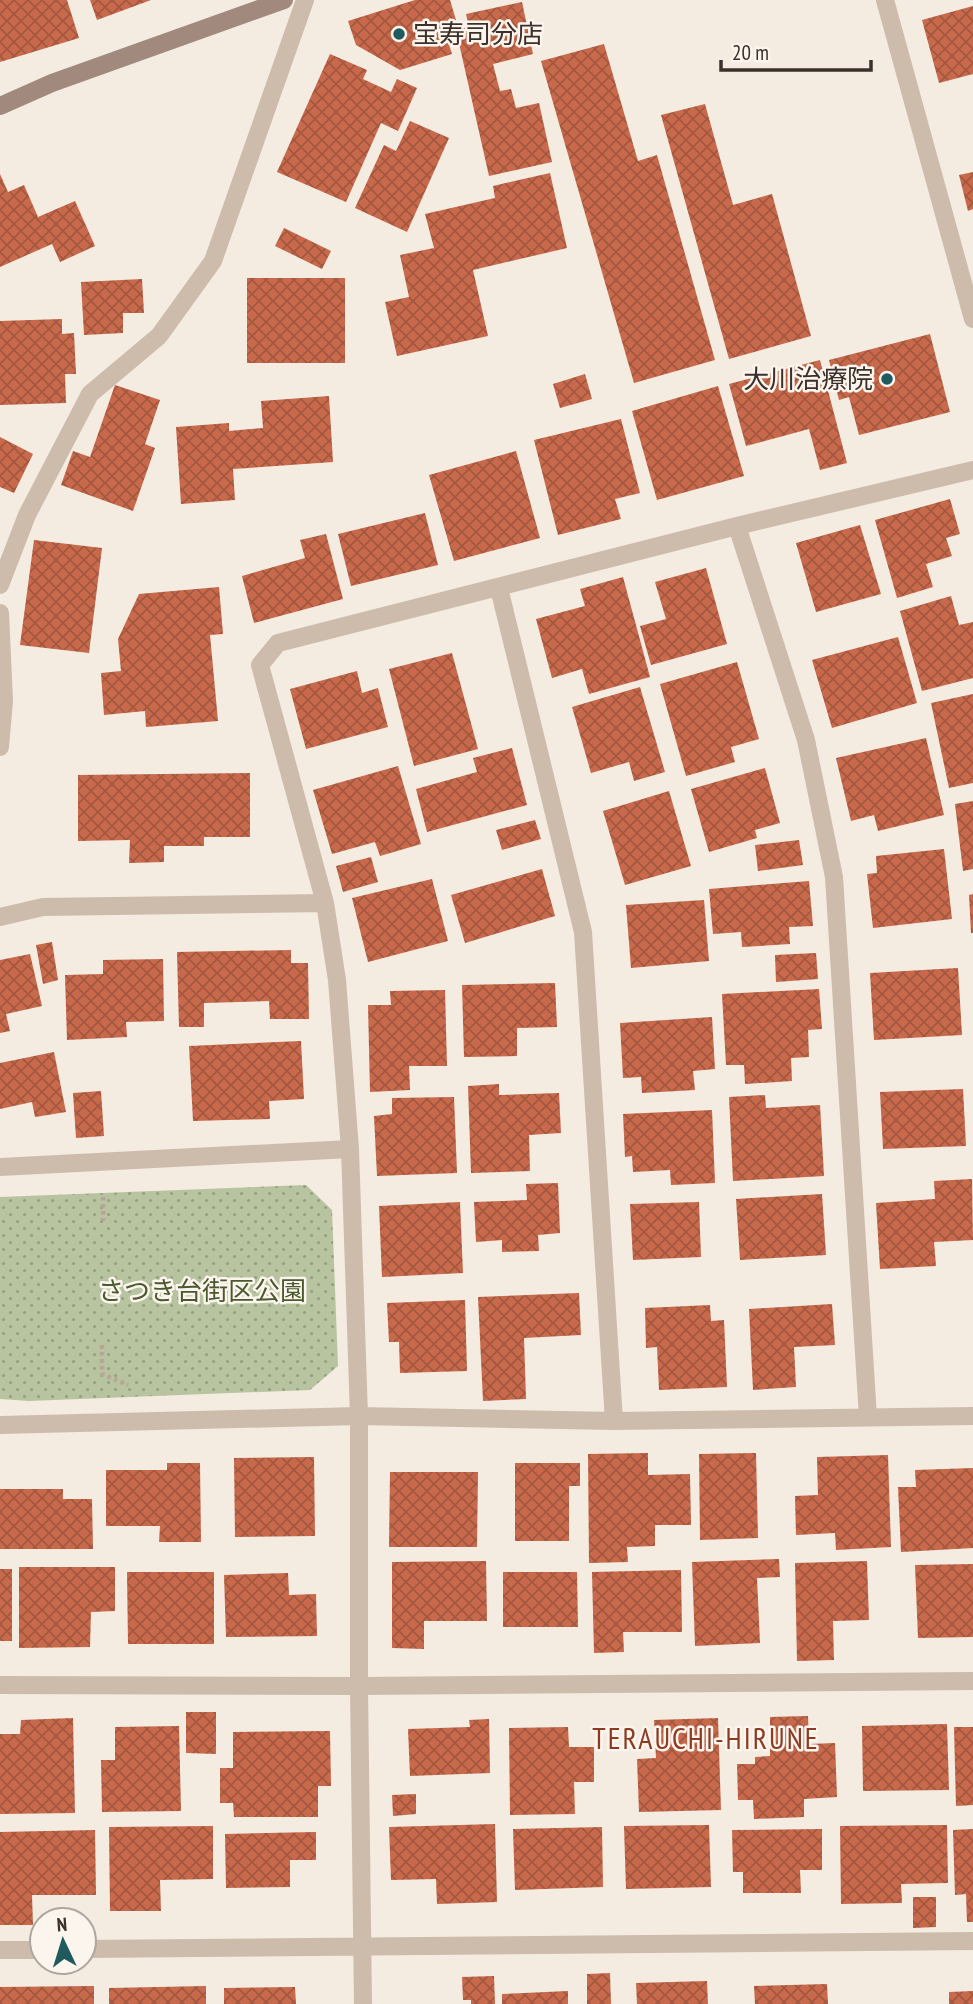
<svg xmlns="http://www.w3.org/2000/svg" width="973" height="2004" font-family="'PT Sans Narrow','Noto Sans JP',sans-serif">
<defs>
<pattern id="park-dots" width="8" height="8" patternUnits="userSpaceOnUse" patternTransform="scale(1.75)"><rect width="8" height="8" fill="#b8c4a0"/><path d="M2 2h.1M6 6h.1" fill="none" stroke="#97a083" stroke-width="1.8" stroke-linecap="round"/></pattern>
<pattern id="building-cross-hatch" width="8" height="8" patternUnits="userSpaceOnUse" patternTransform="scale(1.75)"><rect width="8" height="8" fill="#c8694b"/><path d="M0 0l8 8M0 8l8-8" fill="none" stroke="#a4573f"/></pattern>
</defs>
<rect width="100%" height="100%" fill="#f4ebe1"/>
<path fill="url(#park-dots)" d="M306 1185 332 1210 338 1366 310 1390 29 1401 0 1399V1197Z"/>
<path fill="url(#building-cross-hatch)" d="M0 0H67L79 38 0 62Z
M90 0H151L97 20Z
M415 0H450L456 20 442 23 452 54 400 70 356 45 348 21Z
M522 2 533 54 493 64 500 91 511 89 516 108 539 103 552 162 489 176 456 30 469 27 466 14Z
M973 6V74L939 83 922 20Z
M604 44 638 161 657 155 715 360 634 383 541 61Z
M330 54 367 70 363 79 391 92 397 79 417 88 398 131 381 123 346 202 277 172Z
M705 104 733 205 772 194 811 336 729 359 661 115Z
M410 121 449 138 407 232 355 208 384 145 396 151Z
M973 172V209L968 211 959 175Z
M550 173 567 248 473 270 488 336 397 356 385 302 409 297 400 255 434 248 425 214 495 198 493 186Z
M0 174 8 192 24 185 38 217 75 201 95 246 60 262 52 244 0 267Z
M284 228 331 251 322 269 275 246Z
M247 278H345V363H247Z
M142 279 144 313H123V333L84 335 81 282Z
M62 319V334L74 333 76 374H65L66 403 0 405V321Z
M930 334 950 412 859 435 849 397 839 400 829 360Z
M820 360 847 463 820 470 809 429 746 446 729 384Z
M585 374 592 399 560 408 553 384Z
M115 385 160 400 145 444 155 448 133 511 61 485 73 451 90 457Z
M718 386 744 476 657 500 632 411Z
M329 396 333 462 233 469 235 500 181 504 176 427 229 423V431L263 428 261 401Z
M621 419 640 493 615 499 621 519 558 535 534 440Z
M0 437 33 454 14 493 0 487Z
M516 451 540 538 454 561 429 475Z
M950 499 960 534 946 538 952 556 926 564 933 587 897 598 875 520Z
M425 513 438 565 351 586 338 534Z
M860 525 881 594 816 612 796 543Z
M326 534 343 599 254 623 242 576 305 558 300 540Z
M34 540 102 548 89 653 20 645Z
M706 568 727 644 651 665 640 626 666 619 655 582Z
M623 577 650 677 589 694 582 669 552 678 536 619 585 606 580 589Z
M219 587 223 634 210 635 218 721 146 727 145 711 104 715 101 673 121 671 118 639 139 594Z
M951 596 959 625 973 622V678L922 691 900 611Z
M898 637 917 703 832 728 812 660Z
M452 653 478 749 414 766 389 669Z
M737 662 759 739 731 747 735 762 686 776 660 684Z
M357 671 362 693 378 688 388 727 306 749 290 689Z
M640 687 665 772 634 781 629 762 591 773 572 707Z
M973 694V783L949 788 931 703Z
M926 738 944 815 878 831 874 815 851 821 836 758Z
M512 748 527 805 427 832 416 789 477 772 473 758Z
M398 766 421 844 380 856 375 842 332 854 313 790Z
M765 768 780 823 755 830 757 838 709 852 691 789Z
M250 773V837H204V846H164V862L129 863 130 840 78 841V775Z
M669 791 691 866 625 885 603 811Z
M973 801V869L963 871 955 804Z
M535 820 541 839 502 850 496 830Z
M799 840 803 865 758 871 755 845Z
M944 849 952 919 873 928 867 874 877 873 876 856Z
M371 857 378 882 343 892 336 866Z
M542 869 555 916 465 943 451 895Z
M432 879 448 941 368 962 352 898Z
M809 881 813 926 789 927 790 944 742 947 741 932 713 934 709 889Z
M973 894V933H971L969 895Z
M704 900 709 961 631 968 626 905Z
M52 942 58 980 43 984 36 945Z
M291 950V963H308L309 1019H270L269 1001 204 1003V1027H179L177 952Z
M816 953 818 979 776 982 775 955Z
M30 954 42 1006 6 1014 10 1031 0 1033V960Z
M163 959 164 1021 126 1022 127 1037 67 1040 65 975 103 974V960Z
M958 968 962 1035 874 1040 870 973Z
M555 983 557 1027 517 1028V1056L464 1057 462 985Z
M819 989 822 1029 808 1030 809 1057 791 1058 792 1081 745 1084 744 1065H726L722 994Z
M445 990 447 1066H409L410 1090 370 1092 368 1005H391L390 991Z
M712 1017 715 1069 693 1071 695 1090 642 1093 641 1077 623 1078 620 1023Z
M301 1041 304 1099 269 1101 270 1119 193 1121 189 1046Z
M54 1052 66 1112 35 1117 32 1102 0 1109V1063Z
M499 1084V1095L559 1093 561 1133 529 1135 530 1171 471 1173 468 1086Z
M963 1089 966 1146 883 1149 880 1092Z
M101 1091 104 1136 76 1138 73 1093Z
M765 1095 766 1108 820 1105 824 1176 733 1181 729 1097Z
M454 1097 457 1173 377 1176 374 1116 392 1114V1098Z
M712 1110 715 1183 671 1185 670 1170 633 1172 632 1156 625 1157 623 1114Z
M972 1179 973 1240 934 1242 936 1266 880 1269 876 1203 935 1199 934 1181Z
M558 1183 560 1233 538 1235 539 1251 502 1252V1240L476 1242 474 1202 527 1200 526 1184Z
M822 1194 826 1255 740 1260 736 1199Z
M460 1202 463 1273 382 1277 379 1206Z
M699 1202 701 1257 633 1260 630 1204Z
M579 1293 581 1335 524 1338 526 1399 483 1401 478 1297Z
M465 1300 467 1371 400 1373 399 1342H389L387 1303Z
M832 1304 835 1345 794 1347 796 1387 753 1390 749 1309Z
M710 1305 711 1321 724 1320 727 1387 659 1390 657 1347 646 1348 645 1308Z
M648 1453V1475L690 1474 691 1525H655V1546L627 1547 628 1562 589 1563 588 1454Z
M756 1453 758 1538 700 1540 699 1454Z
M888 1455 891 1547 836 1550 835 1533 796 1535 795 1496 818 1495 817 1457Z
M314 1457 315 1536 235 1537 234 1458Z
M167 1463H200L201 1542H159L160 1526H106V1470H167Z
M515 1463H580V1486H569V1541H515Z
M973 1468V1548L901 1552 898 1487H916L915 1470Z
M390 1472H478L477 1547H389Z
M0 1489H63V1499H92L93 1549H0Z
M779 1559 780 1577 757 1578 760 1643 695 1646 692 1562Z
M486 1561 487 1621H424V1649L392 1648V1562Z
M867 1561 869 1620 833 1621 834 1660 797 1661 795 1563Z
M973 1564V1637L918 1638 915 1565Z
M19 1567H115V1611L91 1612 90 1647 19 1648Z
M0 1569H12V1641H0Z
M681 1570 682 1632H623L624 1652 594 1653 592 1572Z
M127 1572H214V1644H128Z
M503 1572H577L578 1627H503Z
M288 1573 289 1595 316 1594 317 1636 226 1637 224 1575Z
M186 1712H216V1754L186 1753Z
M808 1716 809 1744 835 1743 837 1797 804 1799V1817L754 1819 753 1800H738L737 1764H755V1757L770 1756V1717Z
M73 1718 75 1813 0 1814V1734H20L21 1720Z
M718 1718 721 1810 639 1812 637 1759 656 1758 654 1720Z
M489 1719 490 1773 410 1776 408 1729 470 1727 469 1720Z
M947 1724 949 1790 863 1791 862 1726Z
M179 1726 181 1811 102 1812 101 1760H115V1727Z
M568 1727 569 1747H594V1782H574L575 1814 510 1815 509 1728Z
M954 1727H973V1805L956 1806Z
M330 1731 331 1786H318V1817H234L233 1803H220V1768H233V1732Z
M416 1794V1814L393 1816 392 1795Z
M495 1824 497 1902 437 1904 436 1879 391 1880 389 1827Z
M709 1825 711 1887 626 1889 624 1826Z
M947 1825 948 1883 901 1884 902 1903 841 1904 840 1826Z
M213 1826V1879L160 1880 161 1911H110L109 1827Z
M602 1827 603 1887 515 1890 513 1829Z
M822 1829V1870H800L801 1893H743V1872H733L732 1830Z
M973 1829V1922H967L966 1894 955 1895 953 1830Z
M95 1830 96 1895H32L33 1925H0V1832Z
M316 1832V1860H290V1887L226 1888 225 1834Z
M913 1897H936V1927L913 1928Z
M610 1973 611 2004H587V1974Z
M494 1976 495 2004H471V2000H463L462 1977Z
M707 1981 708 2004H637L636 1983Z
M827 1984 828 2004H755L754 1986Z
M94 1986V2004H0V1987Z
M206 1986V2004H109V1988Z
M295 1987 296 2004H224V1988Z
M568 1991V2004H502V1994Z
M973 1991V2004H949V1992Z"/>
<g fill="none" stroke-linecap="round" stroke-linejoin="round">
<path stroke="#b9a596" stroke-width="4.5" stroke-dasharray="3.5 3.5" stroke-linecap="butt" d="M103 1197V1221
M102 1345V1374L128 1385"/>
<path stroke="#cdbbac" stroke-width="18" d="M885 0 973 319
M737 526 806 740 834 877 868 1417
M0 585 27 515 90 394 159 336 213 261 305 0
M499 588 583 932 614 1421
M0 613 4 701 0 747
M0 917 43 907 325 903
M0 1167 350 1149
M0 1425 359 1416 614 1421 973 1416
M0 1685 359 1686 973 1681
M84 1949 973 1941
M0 1950H42
M363 2004 359 1686V1416L350 1149 337 980 325 903 260 665 278 643 737 526 973 470"/>
<path stroke="#a18a7d" stroke-width="18" d="M0 106 52 83 284 0"/>
</g>
<g fill="#1f5a5e" stroke="#fbf5ee" stroke-width="2.5">
<circle cx="399" cy="34" r="7"/>
<circle cx="887" cy="379" r="7"/>
</g>
<g text-anchor="middle" stroke-width="5" stroke-linejoin="round" paint-order="stroke">
<g font-size="26" fill="#3b302b" stroke="#fbf5ee" text-anchor="start">
<text x="413" y="43">宝寿司分店</text>
<text x="873" y="388" text-anchor="end">大川治療院</text>
</g>
<g font-size="26" fill="#4a5a2e" stroke="#fbf5ee">
<text x="202" y="1300">さつき台街区公園</text>
</g>
<g font-size="30" letter-spacing="2" fill="#8c3b22" stroke="#fbf5ee">
<text x="706" y="1749">TERAUCHI-HIRUNE</text>
</g>
</g>
<g transform="translate(63 1941) rotate(356)"><circle r="33" fill="#fbf5ee" stroke="#aea6a0" stroke-width="2"/>
<path d="M0-5L12 26L0 18L-12 26Z" fill="#1f5a5e"/>
<text y="-10" font-size="19" font-weight="bold" text-anchor="middle" fill="#3b302b">N</text>
</g>
<path d="M721 60v10h150v-10" fill="none" stroke="#3b302b" stroke-width="3.5"/>
<text x="732" y="60" font-size="21" fill="#3b302b" stroke="#fbf5ee" stroke-width="5" paint-order="stroke">20 m</text>
</svg>
